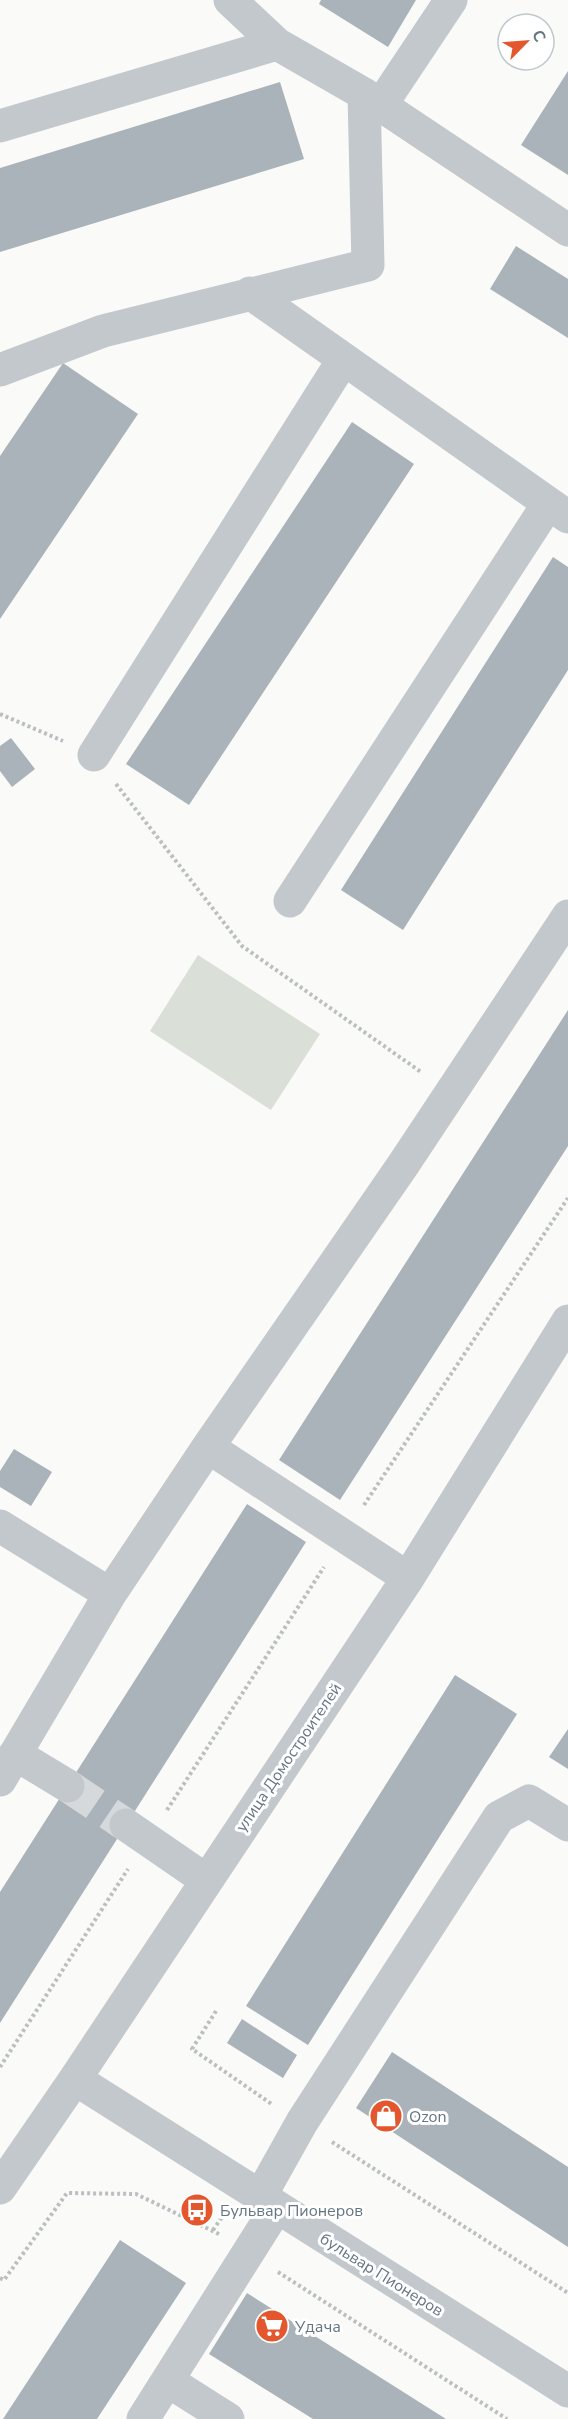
<svg xmlns="http://www.w3.org/2000/svg" width="568" height="2419" font-family="'Nunito Sans',sans-serif">
<rect width="100%" height="100%" fill="#fafaf8"/>
<path fill="#dadfd7" d="M198 955 320 1034 271 1110 150 1031Z"/>
<path fill="#aab3b9" d="M321 0H416L388 47 319 4Z
M568 71V175L521 145Z
M280 82 304 159 0 252V168Z
M516 246 568 279V338L490 289Z
M63 363 138 414 0 619V456Z
M352 422 414 464 189 805 126 764Z
M553 557 568 567V670L403 930 341 890Z
M11 738 35 769 12 787 0 771V746Z
M568 1010V1146L340 1500 279 1460Z
M14 1449 52 1472 31 1506 0 1487V1471Z
M247 1504 306 1542 0 2023V1892Z
M455 1675 517 1714 308 2045 246 2006Z
M568 1729V1769L549 1757Z
M242 2019 297 2055 283 2078 227 2043Z
M392 2052 568 2167V2247L356 2108Z
M120 2240 186 2283 97 2419H3Z
M247 2293 446 2419H313L209 2354Z"/>
<g fill="none" stroke-linecap="round" stroke-linejoin="round">
<path stroke="#d5d9db" stroke-width="33" stroke-dasharray="33 16" stroke-linecap="butt" d="M68 1786 126 1825"/>
<path stroke="#bbbfc2" stroke-width="4" stroke-dasharray="3 3" stroke-linecap="butt" d="M0 714 63 741
M116 784 242 946 421 1072
M364 1505 568 1198
M167 1810 324 1567
M216 2011 192 2049 273 2105
M0 2067 128 1869
M332 2142 568 2293
M213 2230 224 2214
M278 2272 507 2419
M0 2278 4 2280 67 2193 136 2194 219 2234"/>
<path stroke="#c3c8cc" stroke-width="33" d="M230 0 277 44 364 94 568 230
M381 105 451 0
M0 126 277 44
M250 293 568 517
M0 370 103 331 368 265 364 94
M94 755 343 360
M290 901 548 504
M208 1447 408 1578
M0 1526 110 1594
M15 1754 68 1786
M0 1780 110 1594 208 1447 403 1165 568 916
M126 1825 206 1880
M75 2079 568 2391
M0 2188 75 2079 408 1578 568 1321
M260 2197 302 2122 499 1817 529 1801 568 1825
M168 2381 228 2419
M143 2419 277 2207"/>
</g>
<defs>
<symbol id="shop-disc" viewBox="-11 -11 22 22"><circle r="9.5" fill="#e4572e" stroke="#fff"/><path d="M-5-2.5h2.3a2.7 3.5 0 0 1 5.4 0H5L5.5 6h-11ZM-1.5-2.5h3a1.5 2.3 0 0 0-3 0Z" fill="#fff"/></symbol>
<symbol id="bus-disc" viewBox="-11 -11 22 22"><circle r="9.5" fill="#e4572e" stroke="#fff"/><path d="M-5-6H5V4H4V6H2V4H-2V6H-4V4H-5ZM-3.5-4V0h7V-4ZM-3.5 1.2v1.5H-2V1.2ZM2 1.2v1.5H3.5V1.2Z" fill="#fff"/></symbol>
<symbol id="supermarket-disc" viewBox="-11 -11 22 22"><circle r="9.5" fill="#e4572e" stroke="#fff"/><path d="M-6-5.5h2.5l.6 2H6L4.5 2H-2.5L-4.4-4H-6ZM-1.5 3.2a1.3 1.3 0 1 0 .1 0ZM3 3.2a1.3 1.3 0 1 0 .1 0Z" fill="#fff"/></symbol>
</defs>
<g fill-rule="evenodd">
<use href="#shop-disc" x="367" y="2097" width="38" height="38"/>
<use href="#bus-disc" x="178" y="2191" width="38" height="38"/>
<use href="#supermarket-disc" x="253" y="2307" width="38" height="38"/>
</g>
<g text-anchor="middle" stroke-width="6" stroke-linejoin="round" paint-order="stroke">
<g font-size="16" fill="#657683" stroke="#fff">
<text transform="translate(288 1757) rotate(-56)" y="6">улица Домостроителей</text>
<text transform="translate(382 2274) rotate(32)" y="6">бульвар Пионеров</text>
</g>
<g font-size="16" fill="#657683" stroke="#fff" text-anchor="start">
<text x="409" y="2122">Ozon</text>
<text x="220" y="2216">Бульвар Пионеров</text>
<text x="295" y="2332">Удача</text>
</g>
</g>
<g transform="translate(526 42) rotate(65)"><circle r="28" fill="#ffffff" stroke="#c1c8cd" stroke-width="1.5"/>
<path d="M0-4.5L10 22L0 15L-10 22Z" fill="#e4572e"/>
<text y="-9" font-size="16" font-weight="bold" text-anchor="middle" fill="#657683">С</text>
</g>
</svg>
